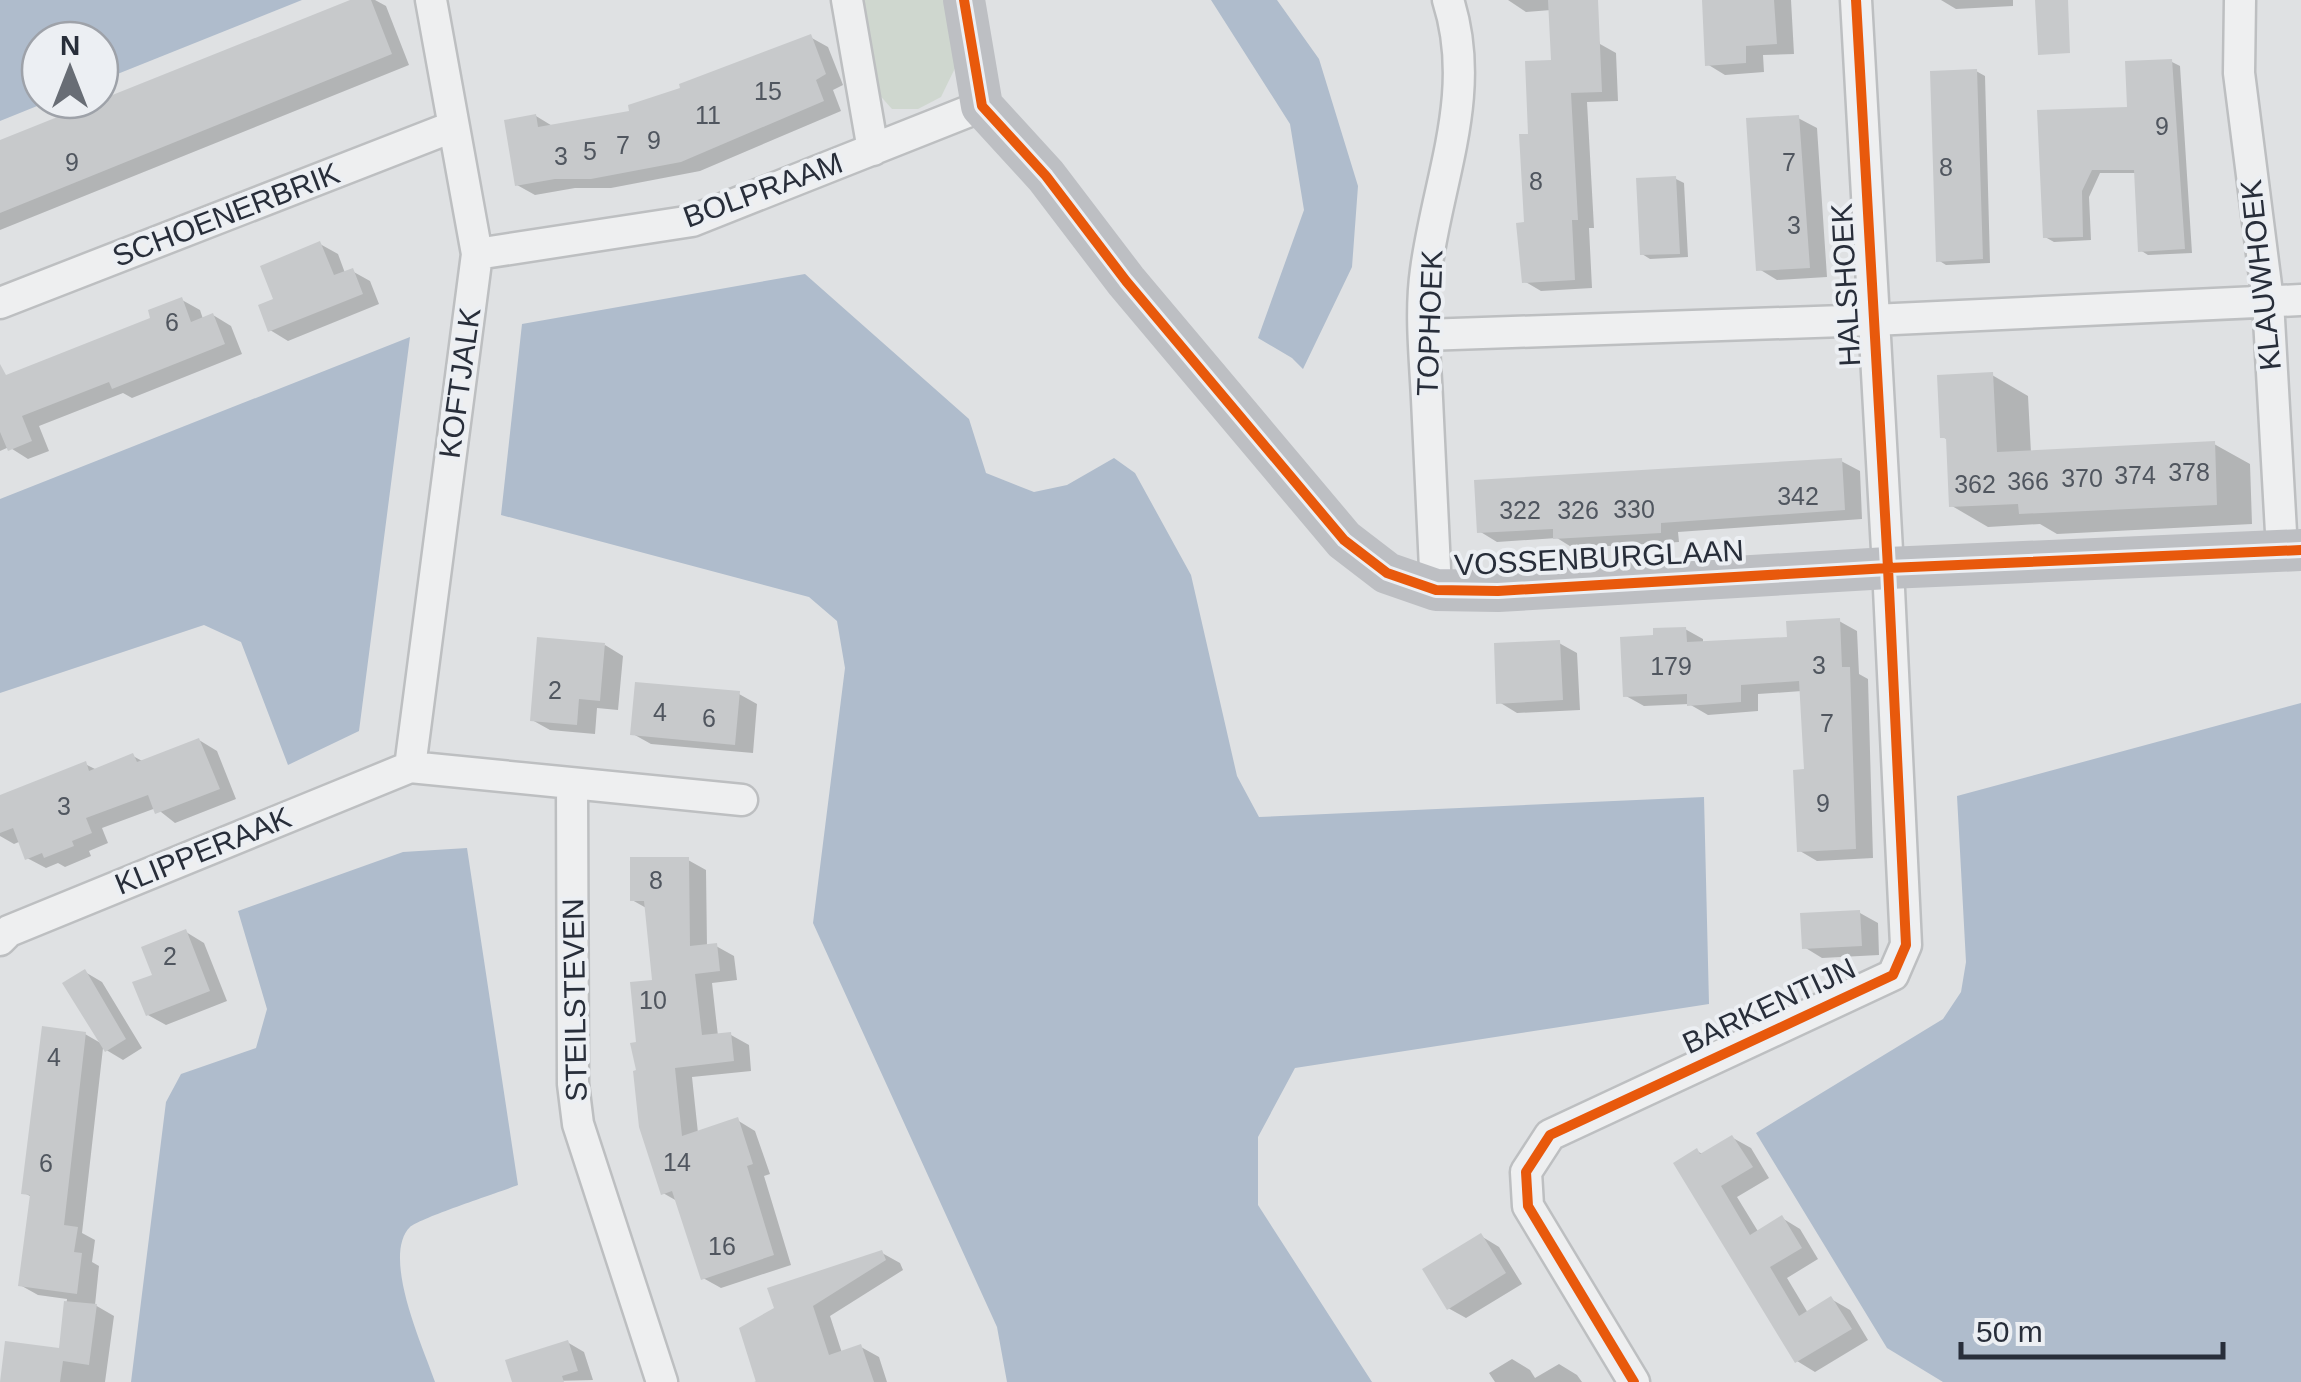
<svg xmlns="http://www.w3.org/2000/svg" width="2301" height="1382" font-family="Helvetica,sans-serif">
<rect width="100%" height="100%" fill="#dfe1e3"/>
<path fill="#cfd7cf" d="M860 0H945L956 66 941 97 918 109H892L876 91Z"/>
<path fill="#afbccc" d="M0 0H302L100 81V40H40V100H52L0 121Z
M1211 0H1277L1319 59 1358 186 1352 267 1303 369 1292 358 1258 338 1304 210 1290 124Z
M805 274 969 419 986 473 1034 492 1067 485 1114 458 1135 473 1191 575 1237 776 1259 817 1704 797 1709 1004 1295 1068 1258 1137V1205L1372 1382H1007L997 1327 813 923 845 668 837 621 809 597 501 515 522 324Z
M410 337 359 731 288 765 241 642 204 625 0 693V499Z
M2301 703V1382H1943L1887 1348 1756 1133 1943 1019 1961 992 1966 962 1957 796Z
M467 848 518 1185C500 1192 420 1218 410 1227 381 1256 423 1347 435 1382H131L166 1102 181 1074 256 1048 267 1009 238 911 403 852Z"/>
<path fill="#0003" d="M356 0H375L386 6 409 65 0 230V142Z
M1508 0H1585L1600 44 1616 53 1618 101 1587 102 1594 228H1589L1592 288 1541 291 1524 281 1531 136 1554 63 1551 10 1526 12Z
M1704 0H1791L1794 54 1763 55 1764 72 1725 75 1707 64Z
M1941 0H2013V6L1956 9Z
M810 37 828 47 843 85 833 90 841 111 700 171 611 188H575L535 195 517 185 536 116 554 127 632 113Z
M2172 62 2180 66 2192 253 2148 255 2140 250 2136 173H2100L2089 197 2091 240 2054 242 2045 237 2130 109Z
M1976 71 1985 76 1990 263 1946 265 1938 260Z
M1798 118 1817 128 1827 277 1777 280 1759 269Z
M1676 179 1684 183 1688 257 1650 259 1642 254Z
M320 244 338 254 345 273 352 271 370 281 379 304 288 341 270 330 276 301Z
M182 300 200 310 203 319 213 315 231 326 242 354 132 398 123 393 39 426 49 451 28 459 9 447 0 451V380L154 319Z
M1992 375 2028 396 2031 453 2214 444 2250 464 2252 524 2057 534 2040 524 1988 527 1952 506 1949 440 1942 437Z
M1841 461 1860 471 1862 519 1678 532 1679 542 1573 548 1557 538 1497 542 1479 531Z
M1839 621 1857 631 1859 674 1868 679 1873 858 1817 861 1800 851 1806 772 1802 691 1758 694V711L1708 715 1689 704 1644 706 1626 696 1656 637 1685 629 1703 639V644L1790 639Z
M1559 643 1577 653 1580 710 1517 713 1499 702Z
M605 645 623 656 618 710 597 708 595 734 550 730 532 720Z
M739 694 757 704 753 753 651 744 633 734Z
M199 740 217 751 236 799 175 823 156 808 102 828 108 843 89 851 91 856 65 867 58 863 46 868 27 858 21 841 14 844 0 836V798L85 764 97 770 133 756 144 762Z
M688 860 706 870 707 947 716 946 734 956 737 980 712 983 718 1036 731 1035 749 1045 751 1071 692 1077 698 1133 737 1120 755 1131 770 1174 764 1176 791 1265 721 1288 703 1278 677 1201 663 1193 639 1044 655 982 648 909 632 900Z
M1860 913 1878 923 1879 955 1822 958 1804 947Z
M186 932 204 943 227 1001 166 1025 148 1015 155 976Z
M85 972 102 982 142 1048 123 1060 103 1048 82 1233 95 1240 92 1262 99 1266 95 1305 114 1316 105 1382H6L61 1351 67 1299 38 1295 20 1285 32 1197 24 1193 85 1034 104 1045Z
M1733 1138 1751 1148 1769 1178 1737 1197 1759 1233 1782 1218 1800 1229 1818 1259 1787 1278 1808 1313 1831 1299 1850 1310 1868 1340 1815 1372 1797 1361 1697 1151 1704 1155Z
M1481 1236 1499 1247 1522 1284 1466 1318 1448 1308Z
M882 1253 900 1263 903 1270 830 1316 842 1353 861 1347 879 1357 887 1382H754L759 1381 742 1330Z
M567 1342 584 1352 593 1380 515 1382Z
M1512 1359 1530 1370 1535 1378 1559 1364 1577 1375 1582 1382H1495L1489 1373Z"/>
<path fill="#c7c9cb" d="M350 0H371L392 54 0 213V140Z
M1548 0H1598L1602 92 1571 93 1578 220H1572L1575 280 1522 283 1516 223 1524 222 1519 134H1528L1525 61 1551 60Z
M1702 0H1774L1777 44 1746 46V63L1705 66Z
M2035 0H2068L2070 53 2038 55Z
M811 34 826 74 816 80 824 101 681 162 591 179H555L515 186 504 120 536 114 538 127 629 111 628 105 680 88 679 84Z
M2172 59 2185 249 2138 252 2134 170H2092L2082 191 2083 237 2043 238 2037 110 2127 107 2125 61Z
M1977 69 1983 259 1936 262 1930 71Z
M1799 115 1810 268 1756 271 1746 118Z
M1676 176 1680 254 1640 255 1636 178Z
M320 241 334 275 353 268 363 294 268 332 258 305 273 299 260 266Z
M182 297 191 322 213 313 225 344 112 389 109 382 22 416 32 441 8 451 0 432V364L6 375 150 318 148 310Z
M1993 372 1997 452 2215 441 2217 505 2019 514 2018 504 1949 507 1946 438H1940L1937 375Z
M1842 458 1845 510 1661 523V533L1553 539V529L1477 533 1474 480Z
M1840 618 1842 667H1850L1856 849 1797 852 1793 770 1804 769 1799 681 1741 685V702L1687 706V694L1623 697 1620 637 1653 635V628L1686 627 1687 642 1787 637 1786 621Z
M537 637 605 643 600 701 579 699 577 725 530 721Z
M1560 640 1563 700 1496 704 1494 643Z
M635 682 740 691 735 745 630 735Z
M199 738 220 789 155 814 148 795 86 818 92 833 72 841 74 846 44 858 42 853 25 860 13 828 0 833V795L86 761 89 771 133 753 137 762Z
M630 857H689L690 946 717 943 720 971 695 974 702 1035 731 1032 734 1061 675 1068 682 1136 738 1117 753 1164 747 1166 774 1255 701 1280 672 1191 661 1195 639 1127 633 1071 636 1070 630 1043 636 1042 630 982 652 980 644 901H630Z
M1860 910 1862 946 1802 949 1800 913Z
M186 929 210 991 146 1016 132 982 152 975 141 947Z
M85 969 126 1039 105 1052 62 983Z
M42 1026 86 1032 64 1225 78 1227 74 1252 82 1253 77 1294 18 1286 30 1195 21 1194Z
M1732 1135 1753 1167 1721 1186 1750 1235 1782 1215 1802 1248 1770 1267 1799 1316 1831 1296 1852 1329 1795 1363 1673 1163 1697 1148 1700 1154Z
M1481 1233 1506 1273 1447 1310 1422 1269Z
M882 1250 886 1260 813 1306 829 1355 861 1344 874 1382H756L739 1328 774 1308 767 1288Z
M64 1301 97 1304 89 1365 63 1361 60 1382H0L5 1341 59 1348Z
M568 1340 578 1371 562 1376 564 1382H512L505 1360Z"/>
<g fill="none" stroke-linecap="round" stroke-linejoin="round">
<defs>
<path id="street" d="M847 0 873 150
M2240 0 2239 73 2268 301 2282 550
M477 254 692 221 982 106
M0 303 452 127
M1424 335 1873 320 2301 300
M1436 590C1433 526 1430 463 1427 399 1425 357 1420 312 1426 270 1438 179 1478 93 1448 0
M410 767 477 254 431 0
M572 784 573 1084 578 1124 662 1382
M0 940 9 931 410 767 742 800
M1634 1382 1528 1206 1526 1172 1550 1135 1893 975 1906 945 1888 568 1856 0"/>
</defs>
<use href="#street" stroke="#bdbfc1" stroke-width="35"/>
<use href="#street" stroke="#eeeff0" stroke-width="30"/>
<path stroke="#bdbfc3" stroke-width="42" d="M964 0 982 106 1046 176 1126 281 1344 540 1387 573 1436 590 1498 591 1888 568 2301 550"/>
<defs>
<path id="cycleway" d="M964 0 982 106 1046 176 1126 281 1344 540 1387 573 1436 590 1498 591 1888 568 2301 550
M1634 1382 1528 1206 1526 1172 1550 1135 1893 975 1906 945 1888 568 1856 0"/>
</defs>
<use href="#cycleway" stroke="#eceff3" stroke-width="16"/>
<use href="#cycleway" stroke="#e8590c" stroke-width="10"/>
</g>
<g text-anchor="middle" stroke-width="8" stroke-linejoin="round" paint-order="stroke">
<g font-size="25" fill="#50565f">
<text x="768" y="100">15</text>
<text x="708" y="124">11</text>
<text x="2162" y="135">9</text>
<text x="654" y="149">9</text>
<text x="623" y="154">7</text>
<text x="590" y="160">5</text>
<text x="561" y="165">3</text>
<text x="72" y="171">9</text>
<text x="1789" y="171">7</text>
<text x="1946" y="176">8</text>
<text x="1536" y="190">8</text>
<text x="1794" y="234">3</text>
<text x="172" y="331">6</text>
<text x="2189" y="481">378</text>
<text x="2135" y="484">374</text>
<text x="2082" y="487">370</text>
<text x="2028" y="490">366</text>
<text x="1975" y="493">362</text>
<text x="1798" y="505">342</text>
<text x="1634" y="518">330</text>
<text x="1520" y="519">322</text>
<text x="1578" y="519">326</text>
<text x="1819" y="674">3</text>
<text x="1671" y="675">179</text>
<text x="555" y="699">2</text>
<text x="660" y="721">4</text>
<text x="709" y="727">6</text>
<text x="1827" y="732">7</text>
<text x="1823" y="812">9</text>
<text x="64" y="815">3</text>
<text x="656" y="889">8</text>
<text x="170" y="965">2</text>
<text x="653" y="1009">10</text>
<text x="54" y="1066">4</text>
<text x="677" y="1171">14</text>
<text x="46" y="1172">6</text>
<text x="722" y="1255">16</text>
</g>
<g font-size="30" fill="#282e3a" stroke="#eceff3">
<text transform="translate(763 190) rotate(-20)" y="10">BOLPRAAM</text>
<text transform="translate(226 215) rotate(-21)" y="10">SCHOENERBRIK</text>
<text transform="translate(2261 275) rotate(-96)" y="10">KLAUWHOEK</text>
<text transform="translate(1846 285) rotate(-93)" y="10">HALSHOEK</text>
<text transform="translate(1430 323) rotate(-88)" y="10">TOPHOEK</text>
<text transform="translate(460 383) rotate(-82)" y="10">KOFTJALK</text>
<text transform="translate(1599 558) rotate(-3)" y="10">VOSSENBURGLAAN</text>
<text transform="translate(203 851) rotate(-22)" y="10">KLIPPERAAK</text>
<text transform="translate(575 1000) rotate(-91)" y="10">STEILSTEVEN</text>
<text transform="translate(1769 1006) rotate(-25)" y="10">BARKENTIJN</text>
</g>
</g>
<g transform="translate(70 70)"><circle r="48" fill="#eceff3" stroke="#9ea2a9" stroke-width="2.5"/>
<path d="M0-8L18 38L0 25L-18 38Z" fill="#686d75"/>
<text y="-15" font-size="28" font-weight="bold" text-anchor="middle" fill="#282e3a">N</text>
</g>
<path d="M1961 1342v15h262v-15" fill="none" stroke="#282e3a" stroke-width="5"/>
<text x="1976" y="1342" font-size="30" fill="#282e3a" stroke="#eceff3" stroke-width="8" paint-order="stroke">50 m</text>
</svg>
